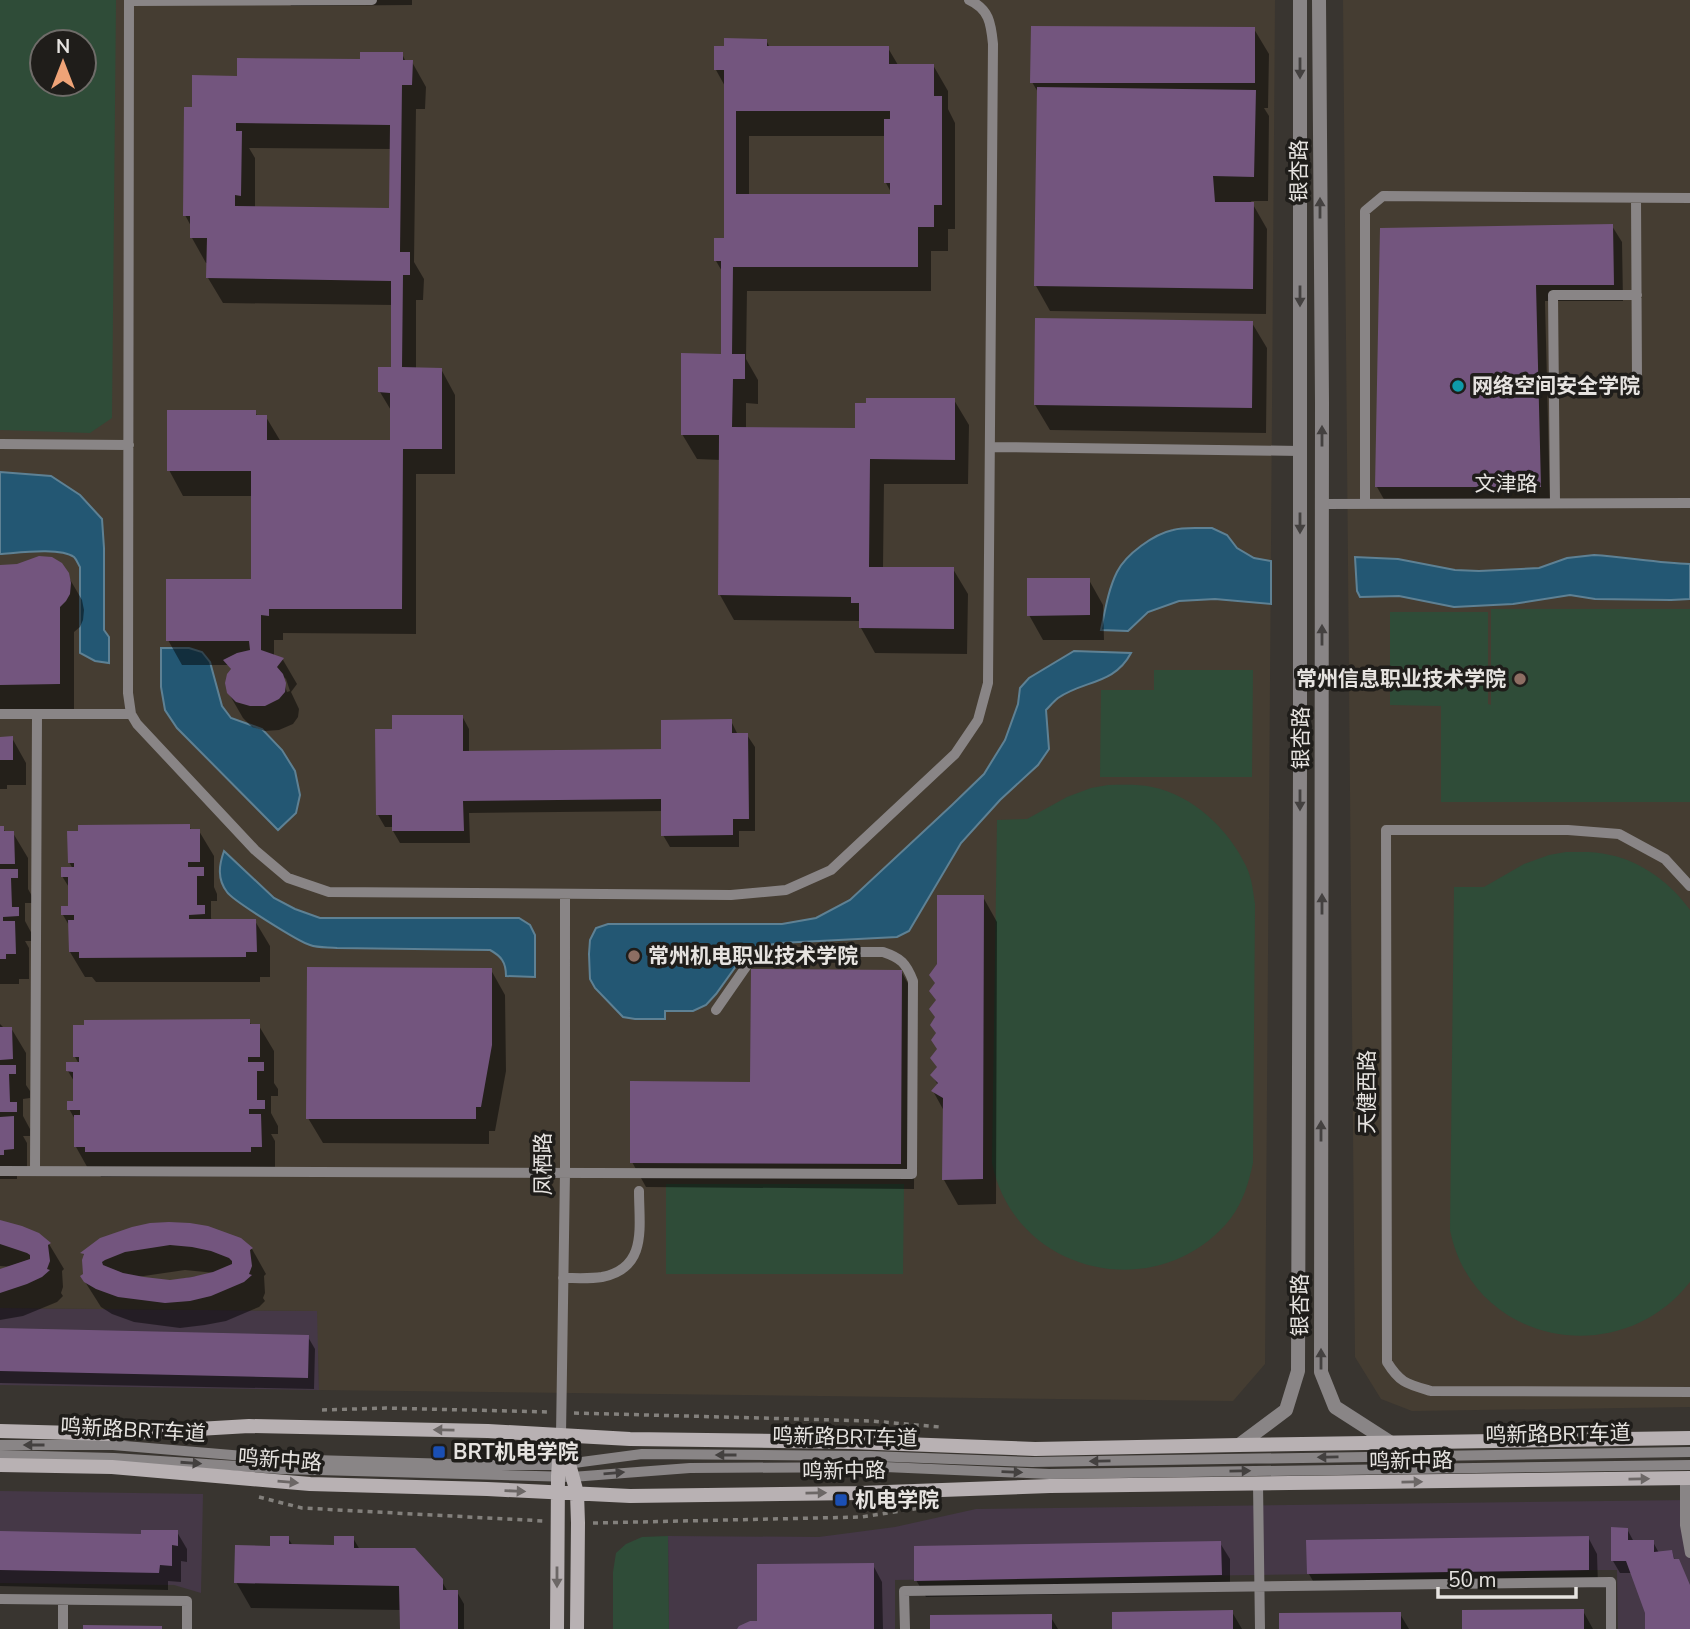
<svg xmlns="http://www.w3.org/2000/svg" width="1690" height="1629" font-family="'Nunito Sans','Noto Sans SC',sans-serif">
<rect width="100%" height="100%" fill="#393530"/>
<path fill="#453847" d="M0 1308 318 1311 319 1390 0 1385Z
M0 1491 203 1494 201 1593 174 1585 0 1583Z
M1690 1500V1629H1618L1617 1570H1603L895 1580V1629H669L668 1536 819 1537 895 1527 976 1509Z"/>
<path fill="#453d32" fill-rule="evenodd" d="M0 0H1275L1265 1364 1233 1401 319 1390 317 1311 0 1308ZM42 42H84V84H42Z
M1343 0H1690V1407L1412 1411 1381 1399 1355 1357Z"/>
<path fill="#2f4c38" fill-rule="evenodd" d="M0 0H116L112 418 90 433 0 430ZM42 42H84V84H42Z
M1491 609H1690V802H1441V706L1390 705V612H1488V704L1491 705Z
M1154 670H1253L1252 777H1100L1101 690H1154Z
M1108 785C1123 785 1138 784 1152 787 1193 795 1229 830 1246 866 1252 878 1253 891 1255 904L1253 1163C1249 1182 1243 1202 1231 1218 1161 1307 1015 1276 992 1163L997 820 1027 819 1067 797 1091 788Z
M1566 852C1581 852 1595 851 1610 855 1641 861 1672 884 1690 910V1282C1620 1372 1473 1345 1450 1230L1454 887H1484L1524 864 1549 855Z
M666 1184H904L903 1274H666Z
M642 1537 668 1536 669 1629H613V1572L616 1553 626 1544Z"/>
<path fill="#235773" stroke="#5e8194" stroke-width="2" d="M0 472 51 476 80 495 102 519 104 548V630L109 637V663L95 661 80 653V567C78 564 77 560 74 557 60 547 17 553 0 554Z
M1195 528H1212L1227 535 1237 548 1254 558 1271 561V604L1215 599 1179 601 1148 612 1128 631 1101 630C1105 611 1108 590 1117 572 1126 554 1154 534 1173 530 1180 528 1188 528 1195 528Z
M1594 555C1626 557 1658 563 1690 564V599L1671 600 1595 599 1570 595 1513 604 1454 607 1399 596 1360 597 1357 591 1355 557 1398 559 1455 570 1479 571 1539 568 1567 558Z
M161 648H189L202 652 210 662 222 706 231 718 262 729 282 750 295 771 300 795 296 813 278 830 177 728 165 710 161 687Z
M1074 651 1131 653C1114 685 1084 680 1058 698 1054 701 1050 706 1046 710L1049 749 1038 765 1000 800 961 843 909 931 897 937 780 943 762 946 744 955 716 994 706 1005 693 1011H665V1019H635L623 1017 595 988 590 979 589 954 590 940 596 928 608 924H782L816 918 850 900 952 805 984 774 1005 740 1018 704 1020 688 1029 678Z
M224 851 274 898 295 909 320 918H519L530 925 535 935V977L506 976C506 962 501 956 490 950L337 948C328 947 318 948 310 945 299 942 232 900 227 892 217 879 219 865 224 851Z"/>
<path fill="#0007" fill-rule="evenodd" d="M237 0H412V5L291 6 288 1Z
M1254 29 1269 54 1268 108H1264L1269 116 1268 201H1251L1267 229 1266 314 1050 311 1036 286 1039 94 1032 82Z
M766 40 770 48H888L898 65H933L948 91V109L955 123V229H948V251H931V291H747L746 359 758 380V404L746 403V429H857L954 400 969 425 968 484H884L883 568 953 569 968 594 967 654 875 653 861 628V621L734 620 720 595 721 460 697 459 682 434 723 355V273L716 261 726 240V88L716 70ZM749 136H886V183L893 196H749Z
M402 54 406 62H412L426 87 425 109H416L414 262 424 279 423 300H416V369H441L455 395V474H416V634L283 633V640H274V656L283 660 297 684 291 692 299 709 298 717 293 724 279 730 265 731 252 727 243 718 228 692 232 671 229 665H182L168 640 253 581V496H183L169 470 255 412 258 417H266L281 442H392V412L380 392 392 369 393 305 223 303 208 278V263H206L192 238V228L185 215 194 109 239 77 362 61ZM249 148 391 149V209L255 208V158ZM281 674 286 679 290 691 287 692Z
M1612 226 1622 242 1623 301H1545L1550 503H1386L1377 487 1382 230Z
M1252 323 1267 348 1266 433 1050 430 1035 405Z
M61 564 82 600 84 610 83 620 80 627 74 632V709H0V567Z
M1089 580 1103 605 1104 640H1043L1029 615Z
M462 716 469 729V752L663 750 731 721 738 735H747L755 747V831H739V847H670L663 835V811L469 813 470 843H400L393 831V827H385L378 815 394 731Z
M0 738H12L26 763V785H7V789H0Z
M189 826 192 831H199L214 856V887L217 894V901H211V918L212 921H255L270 946V977H260V982H96L92 977H85L70 952V927L63 915 70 908V889L62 876 73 869 69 862Z
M0 828H3L6 833H13L28 858V889L32 896V903H25V921L32 934V941H25L29 948V979H19V984H0Z
M983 897 997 922 996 1204 958 1205 944 1180V1111L933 1091 938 1085 932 1075 938 1068 937 1002Z
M491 970 505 995 506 1071 495 1131H489V1144L323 1143 308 1118Z
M901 971 915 996 914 1189 646 1187 632 1162 752 1084Z
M249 1021 252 1026H259L274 1051V1083L278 1089V1096H271V1113L278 1126V1134H271L275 1141V1172L265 1176 101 1177 98 1172H90L76 1147V1121L69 1109 75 1103V1083L68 1071 79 1064 75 1057Z
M0 1024 4 1028H11L26 1053V1085L30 1091V1098L23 1099V1116L30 1129V1136H23L27 1143V1174H17V1179H0Z
M0 1222 49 1244 64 1269 62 1271 63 1287 61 1293 63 1296 57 1302 23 1316 0 1320V1271L13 1267 0 1266Z
M101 1240H240L252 1249 266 1274 264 1276 265 1293 263 1298 265 1301 259 1307 226 1321 205 1325 180 1328 134 1322 112 1314 101 1307 82 1277 85 1275V1257L83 1253ZM185 1270 215 1273 170 1281 137 1277Z
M0 1330 308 1337 315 1349 314 1389 0 1383Z
M1627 1529 1634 1542H1653L1659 1553 1672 1551 1675 1561 1690 1587V1629H1647L1646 1613 1632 1573H1620L1613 1561Z
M177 1532 187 1549V1562L181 1561V1582L168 1581V1590L0 1586V1533L142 1536Z
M1588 1537 1597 1554 1598 1586 1318 1590 1309 1574Z
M288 1538 293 1546 336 1547 353 1538 360 1550 441 1580 448 1592H457L464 1604V1629H402V1610L251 1608 236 1582 272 1548Z
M1220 1543 1230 1559V1591L926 1597 916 1580Z
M873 1565 882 1582 883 1629H739L759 1622Z
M1583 1611 1593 1629H1464Z
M1232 1612 1242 1629H1113Z
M1400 1614 1409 1629H1281Z
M1050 1616 1058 1629H931Z"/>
<path fill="#73557e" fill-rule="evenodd" d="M1031 26 1255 27V83H1030Z
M724 38 767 39V46H889V64H934V96H942V205H934V227H918V267H733L732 354H745V379H733L732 427 855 428V403H866V398H955V460L870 459 869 567H954V629L859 628V603H851V597L718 595 719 435H681V353L721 354V261H714V238H724V70H714V46H724ZM736 111H890V119H884V183H890V194H736Z
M360 52H403V60H413L412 85H402L400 252H410V275H403L402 367 442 368V449H403L402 609H269V616L261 615V650L284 658 277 667 283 674 286 683 285 692 279 699 265 706H250L236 702 227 693 225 683 227 674 231 669 223 660 237 653 250 650 249 641H166V579H251V471H167V410H256V415H267V440H390V393L378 392V367H391V281L206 278 207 238H190V216H183L184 107H192V75L237 76V58L360 59ZM236 123 390 125 389 208 235 206V195L241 196 242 131H236Z
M1037 87 1256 90 1254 177 1213 176 1215 202H1254L1253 289 1034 286Z
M1613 224 1614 285H1536L1541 487H1375L1380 228Z
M1035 318 1253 321 1252 408 1034 405Z
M39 556 52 557 62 563 69 573 71 583 70 594 66 601 60 607V684L0 685V565L17 564Z
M1027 578H1090V615L1027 616Z
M392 715H463V751L661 749V720L732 719V733H748L749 819H733V835L661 836V799L463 801 464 831H392V815H376L375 729H392Z
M13 736V760H0V737Z
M190 824V829H200V862H188V867H204V876H197V905H205V914L189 915V919H256L257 952H246V957L79 958V952H69L68 920H74V915H61V906H68V877H61V867H74V863H68L67 831H78V825Z
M0 826H4V831H14L15 864H0Z
M0 869H18V878H11L12 907H19V916L3 917V921H15L16 954H6V959H0Z
M937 895H984L983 1179 942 1180 943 1098 931 1091 938 1083 930 1075 937 1067 930 1058 937 1049 931 1040 936 1033 930 1025 935 1017 929 1009 936 1000 929 991 935 983 929 975 937 964Z
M307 967 492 968V1045L481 1107H476V1119H306Z
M751 969 902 970 901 1164 630 1163V1081L750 1082Z
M250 1019V1024H260V1057H248V1062H264V1071H257V1100H265V1109H249V1114H261L262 1147H251V1152H85V1147H74V1115H80V1110H67V1101H73V1072L66 1071V1062H79V1057H73V1025H84V1020Z
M0 1027H12L13 1059 0 1060Z
M0 1065H16V1074H9L10 1102H17V1112H0Z
M14 1116V1149L4 1150V1155H0V1117Z
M0 1220 22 1226 39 1233 51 1243 48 1245 50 1261 47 1269 50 1270 42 1277 27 1284 0 1293V1269L30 1259V1255L27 1253 0 1244Z
M169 1222 190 1223 208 1226 241 1238 253 1248 250 1250 252 1266 249 1274 252 1275 244 1282 211 1296 190 1301 165 1303 118 1297 96 1289 84 1282 80 1276 83 1274 82 1260 84 1254 80 1253 100 1238 132 1227 150 1223ZM170 1245 192 1247 211 1251 229 1258 232 1261V1264L213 1272 192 1277 170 1280 144 1277 123 1273 103 1265 102 1262 105 1260 125 1252Z
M0 1328 309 1335 308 1378 0 1371Z
M1611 1527 1628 1528V1540H1654V1552L1672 1550 1674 1559H1679L1690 1585V1629H1645V1613L1626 1561H1611Z
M141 1530H178V1546L172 1545V1566L160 1565 159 1573 0 1570V1531L141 1534Z
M270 1536H289V1544L334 1545V1536H354V1548H415L443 1579V1590H458V1629H400L399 1586 234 1583 235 1545 270 1546Z
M1589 1536V1570L1307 1574 1306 1540Z
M1221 1541 1222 1575 914 1581V1546Z
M874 1563V1629H737L739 1626 750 1621H757V1564Z
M1584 1609V1629H1462V1610Z
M1233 1610V1629H1112V1612Z
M1401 1612V1629H1279V1613Z
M1052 1614V1629H930V1615Z
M83 1625 162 1626V1629H83Z"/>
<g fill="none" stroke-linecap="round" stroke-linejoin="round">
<path stroke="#83807c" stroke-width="3.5" stroke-dasharray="5 5" stroke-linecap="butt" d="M322 1410 386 1408 548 1412
M574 1413 871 1421 940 1427
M259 1497 302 1508 544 1521
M593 1523 861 1517 921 1508"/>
<path stroke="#898586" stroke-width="10" d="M129 0 128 693 131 714 137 724 255 850 288 878 329 892 731 895 786 890 831 870 955 754 978 720 988 683 993 44C991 23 989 9 969 0
M129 1 372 0
M1636 198 1637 380
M0 444 129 445
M990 447 1300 451
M1555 503 1553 295H1637
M1322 504 1690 503
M1365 504V211L1383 196 1690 198
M0 714H131
M1690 886 1665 859 1619 834 1568 830H1386L1387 1362C1400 1383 1407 1384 1431 1391L1690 1392
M0 1171 912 1174 913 981C906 963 901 958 883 952H764L750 961 716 1010
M35 1171 37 714
M563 1278C575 1278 590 1279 602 1277 648 1268 639 1227 639 1191
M561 1435 565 1172V894
M0 1445H113L279 1459 487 1465H559L642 1454 870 1456 1032 1462 1690 1452
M0 1455 114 1458 281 1469 572 1477 690 1468 885 1467 1049 1474 1690 1465
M1685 1478V1525L1690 1553
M1258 1484 1260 1629
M0 1599 187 1601V1629
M63 1600V1629
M905 1629 904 1591 1611 1582V1629"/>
<path stroke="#898586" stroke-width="14" d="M1319 0 1322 402 1321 1372 1335 1407 1391 1443
M1239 1445 1286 1410 1298 1371 1300 765V0"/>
<path stroke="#b8b1b3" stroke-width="14" d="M0 1431 113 1434 249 1426 488 1431 630 1439 850 1442 1035 1449 1239 1445 1690 1438
M561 1435 577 1493 578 1523 577 1629
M0 1465 112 1467 310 1484 487 1489 630 1496 859 1493 1050 1486 1690 1478
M557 1629 558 1476 560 1447"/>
</g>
<defs><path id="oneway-solid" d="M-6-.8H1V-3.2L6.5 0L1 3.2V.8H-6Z" transform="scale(1.75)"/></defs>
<g fill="#444140">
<use href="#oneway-solid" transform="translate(1300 68) rotate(90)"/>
<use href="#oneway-solid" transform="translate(1320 208) rotate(-90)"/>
<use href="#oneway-solid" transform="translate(1300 296) rotate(90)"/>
<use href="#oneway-solid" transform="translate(1322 436) rotate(-90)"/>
<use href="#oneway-solid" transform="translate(1300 523) rotate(90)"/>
<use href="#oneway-solid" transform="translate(1322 635) rotate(-90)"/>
<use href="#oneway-solid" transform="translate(1300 800) rotate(90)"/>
<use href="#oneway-solid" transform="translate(1322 904) rotate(-90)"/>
<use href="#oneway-solid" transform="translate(1321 1131) rotate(-90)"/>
<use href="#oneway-solid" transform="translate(1321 1359) rotate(-90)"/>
<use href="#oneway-solid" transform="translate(34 1445) rotate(180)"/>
<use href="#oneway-solid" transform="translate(726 1455) rotate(-180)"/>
<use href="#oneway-solid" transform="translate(1328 1457) rotate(179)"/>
<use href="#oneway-solid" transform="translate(1100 1461) rotate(179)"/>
<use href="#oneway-solid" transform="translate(191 1463) rotate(4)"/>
<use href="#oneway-solid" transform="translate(1240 1471) rotate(-1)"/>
<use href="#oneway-solid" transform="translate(1012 1472) rotate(2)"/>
<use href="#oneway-solid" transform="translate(614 1473) rotate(-5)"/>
</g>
<g fill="#6c6766">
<use href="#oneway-solid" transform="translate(444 1430) rotate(-179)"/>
<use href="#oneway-solid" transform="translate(1639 1479) rotate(-1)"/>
<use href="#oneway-solid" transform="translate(288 1482) rotate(5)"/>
<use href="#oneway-solid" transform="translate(1412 1482) rotate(-1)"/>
<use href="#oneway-solid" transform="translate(515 1491) rotate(2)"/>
<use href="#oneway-solid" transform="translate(816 1493) rotate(-1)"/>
<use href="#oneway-solid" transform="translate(557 1577) rotate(90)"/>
</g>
<circle fill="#0f9aa8" stroke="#1f1d1a" stroke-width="2.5" cx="1458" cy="386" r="7"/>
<g fill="#8d6e63" stroke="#1f1d1a" stroke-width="2.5">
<circle cx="1520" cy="679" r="7"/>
<circle cx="634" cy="956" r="7"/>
</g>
<g fill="#1a4fb4" stroke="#1f1d1a" stroke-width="2.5">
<rect x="432" y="1445" width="14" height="14" rx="3.5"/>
<rect x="834" y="1493" width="14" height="14" rx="3.5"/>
</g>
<g text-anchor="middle" stroke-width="7" stroke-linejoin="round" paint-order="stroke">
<g font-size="21" fill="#e6e3e0" stroke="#1f1d1a">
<text transform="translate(1299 171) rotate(-90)" y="7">银杏路</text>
<text x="1506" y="491">文津路</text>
<text transform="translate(1301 738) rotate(-90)" y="7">银杏路</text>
<text transform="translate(1367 1092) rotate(-90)" y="7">天健西路</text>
<text transform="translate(543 1164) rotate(-90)" y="7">凤栖路</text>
<text transform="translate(1300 1305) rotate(-90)" y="7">银杏路</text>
<text transform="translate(133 1430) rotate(3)" y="7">鸣新路BRT车道</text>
<text transform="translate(1558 1434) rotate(-1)" y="7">鸣新路BRT车道</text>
<text transform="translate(845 1437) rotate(1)" y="7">鸣新路BRT车道</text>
<text transform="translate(280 1460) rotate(4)" y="7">鸣新中路</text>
<text transform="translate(1411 1461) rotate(-1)" y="7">鸣新中路</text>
<text transform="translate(844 1471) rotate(-1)" y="7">鸣新中路</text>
</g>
<g font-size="21" font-weight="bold" fill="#e6e3e0" stroke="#1f1d1a" text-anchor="start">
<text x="1472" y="393">网络空间安全学院</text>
<text x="1506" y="686" text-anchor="end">常州信息职业技术学院</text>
<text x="648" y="963">常州机电职业技术学院</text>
<text x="453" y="1459">BRT机电学院</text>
<text x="855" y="1507">机电学院</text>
</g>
</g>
<g transform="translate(63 63)"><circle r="33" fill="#1f1d1a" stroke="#6f6c69" stroke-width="2"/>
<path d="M0-5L12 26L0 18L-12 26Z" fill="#efa377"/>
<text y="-10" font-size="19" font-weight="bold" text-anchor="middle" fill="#e6e3e0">N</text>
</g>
<path d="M1438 1587v10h138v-10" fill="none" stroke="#e6e3e0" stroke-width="3.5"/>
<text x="1448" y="1587" font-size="21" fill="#e6e3e0" stroke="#1f1d1a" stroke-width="5" paint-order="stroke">50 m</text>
</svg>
